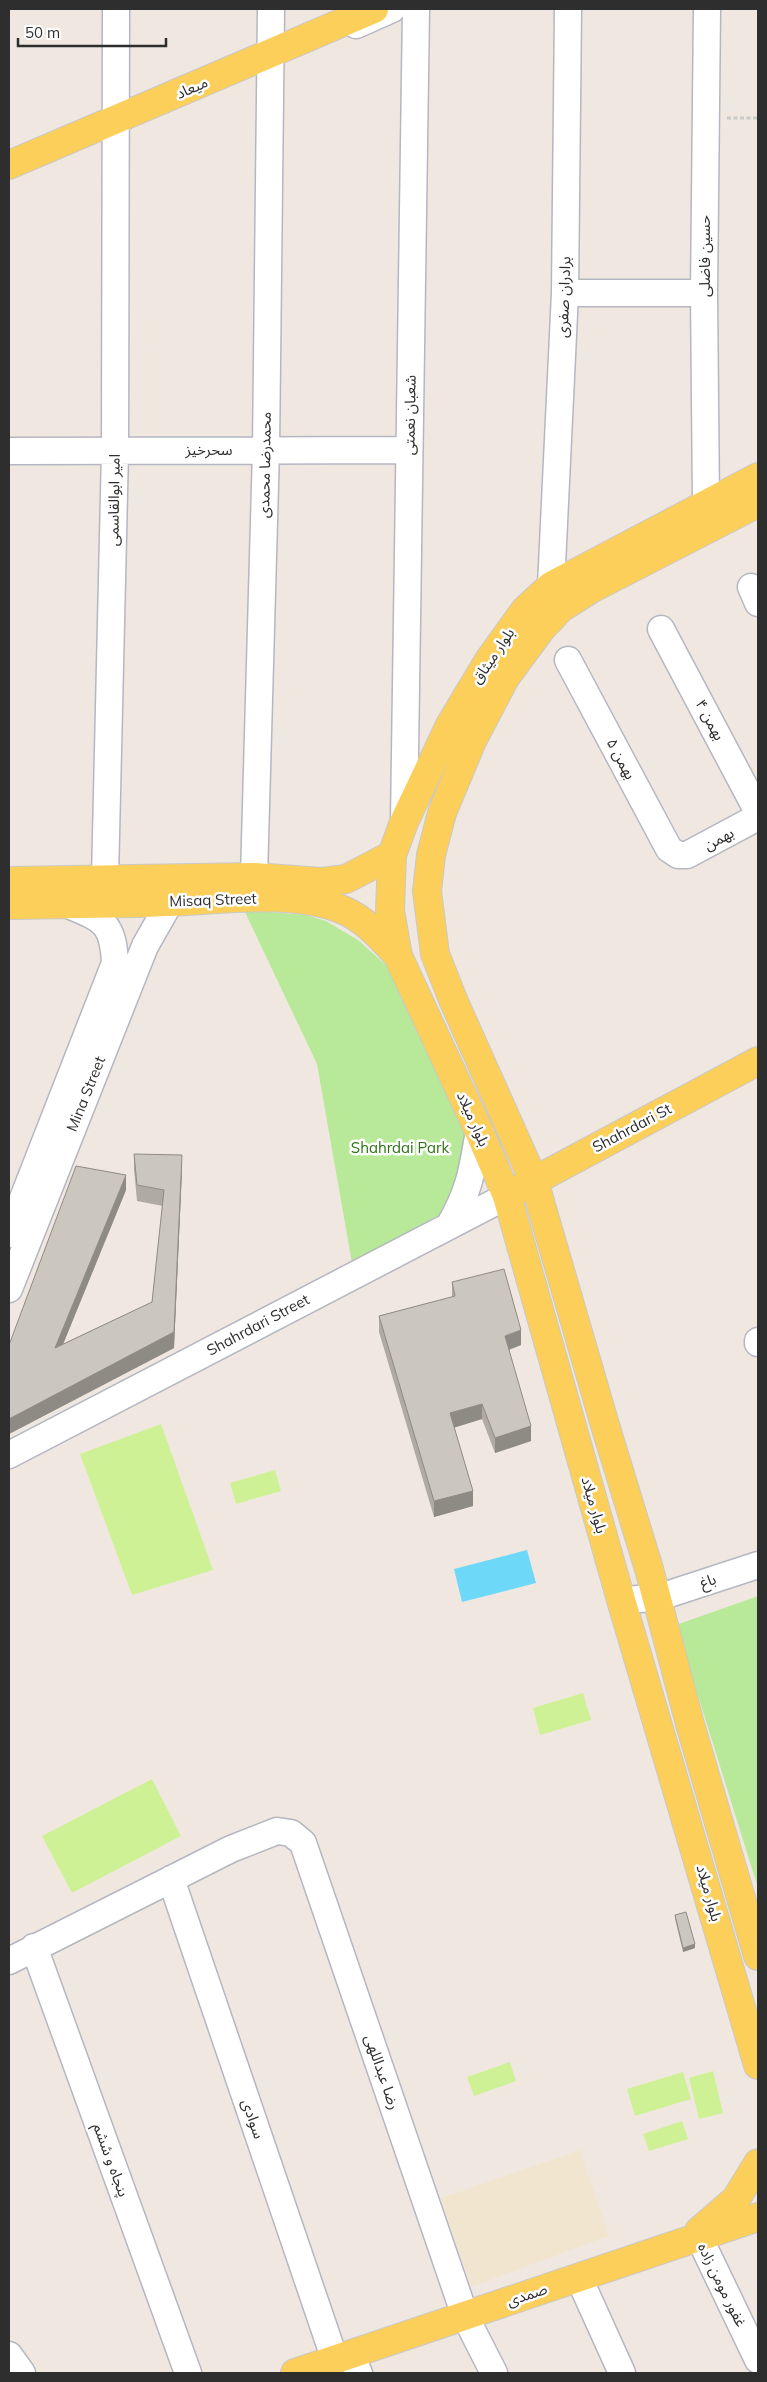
<svg xmlns="http://www.w3.org/2000/svg" width="767" height="2382" font-family="Mulish,'Noto Sans Arabic',sans-serif">
<rect width="100%" height="100%" fill="#f0e8e0"/>
<path fill="#f2e5cf" d="M580 2150 609 2236 471 2287 441 2198Z"/>
<path fill="#b8e999" d="M244 910 306 915 326 921 358 940 387 966 469 1139 446 1211 352 1263 317 1064Z
M758 1596V1888L676 1625Z"/>
<path fill="#cef195" d="M161 1424 213 1570 132 1595 80 1454Z
M275 1470 281 1491 236 1504 230 1483Z
M583 1693 591 1720 540 1735 533 1708Z
M152 1779 181 1836 72 1893 42 1836Z
M510 2062 516 2081 474 2096 467 2077Z
M713 2071 723 2113 699 2119 689 2078Z
M683 2072 691 2099 635 2116 627 2089Z
M682 2121 688 2139 649 2151 643 2134Z"/>
<path fill="#6dd8f8" d="M527 1550 536 1583 462 1602 454 1569Z"/>
<g fill="none" stroke-linecap="round" stroke-linejoin="round">
<defs>
<path id="minor" d="M356 25 392 9
M565 293H704
M9 451 409 450
M706 504 704 293 707 9
M551 586 565 293 568 9
M751 587 758 603
M661 629 758 812
M568 660 669 849 678 855H687L758 817
M404 822 416 9
M254 877 266 450 271 9
M105 879 115 451 116 9
M449 1226C470 1190 472 1171 479 1131
M9 1234 115 963C113 921 102 919 66 904
M9 1289 145 946 170 902
M758 1341V1343
M9 1455 507 1196
M621 1600 657 1598 758 1565
M171 1879 335 2360
M34 1947 188 2373
M9 1961 231 1849 277 1831 291 1833 303 1843 465 2316 494 2373
M699 2237 758 2360
M579 2278 622 2373
M9 2355 22 2373
M350 2355 359 2373"/>
<path id="major" d="M9 165 374 9
M758 477 551 586 525 610 489 660 450 725 404 822 392 855 390 911 398 956 479 1131 507 1196 621 1600 758 2065
M758 503 591 589 561 608 541 629 505 678 472 741 442 813 431 855 427 891 435 954 454 1002 534 1181 605 1425 649 1569 690 1724 758 1956
M9 881 254 877 322 882 346 879 392 855
M9 905C62 904 116 904 169 902 220 900 295 889 343 910 366 920 381 938 398 956
M517 1190 758 1061
M699 2231 736 2199 758 2163
M295 2373 758 2217"/>
</defs>
<use href="#minor" stroke="#b4b7c2" stroke-width="29"/>
<use href="#major" stroke="#c9c9c9" stroke-width="30"/>
<path stroke="#c9c9c9" stroke-width="3" stroke-dasharray="4 2.5" stroke-linecap="butt" d="M727 118H758"/>
<use href="#minor" stroke="#fff" stroke-width="26"/>
<use href="#major" stroke="#fbcf5a" stroke-width="28"/>
</g>
<path fill="#afaaa3" d="M134 1154 182 1170 174 1348 9 1434V1345L126 1190 63 1344 152 1302 163 1206 137 1201 134 1169Z
M452 1282 521 1345 509 1350 531 1441 495 1453 482 1419 454 1427 473 1506 434 1517 379 1332V1316L452 1297Z
M675 1915 695 1948 683 1952 675 1919Z"/>
<path fill="#8e8b85" d="M182 1155V1170L174 1348 9 1434V1419L174 1332Z
M126 1175V1190L55 1364V1348Z
M521 1330V1345L505 1351V1336Z
M482 1404V1419L450 1429V1413Z
M531 1426V1441L495 1453V1438Z
M473 1491V1506L434 1517V1501Z
M695 1944V1948L683 1952V1948Z"/>
<path fill="#cbc6be" stroke="#8e8b85" d="M134 1154 182 1155 174 1332 9 1419V1345L76 1166 126 1175 55 1348 152 1302 164 1190 137 1185Z
M504 1269 521 1330 505 1336 531 1426 495 1438 482 1404 450 1413 473 1491 434 1501 379 1316 455 1296 452 1282Z
M686 1912 695 1944 683 1948 675 1915Z"/>
<g text-anchor="middle" stroke-width="5" stroke-linejoin="round" paint-order="stroke">
<g font-size="15" fill="#2e2e2e" stroke="#fff">
<text transform="translate(192 88) rotate(-24)" y="5">میعاد</text>
<text transform="translate(705 256) rotate(-90)" y="5">حسین فاضلی</text>
<text transform="translate(564 297) rotate(-88)" y="5">برادران صفری</text>
<text transform="translate(410 415) rotate(-89)" y="5">شعبان نعمتی</text>
<text x="209" y="455">سحرخیز</text>
<text transform="translate(265 465) rotate(-89)" y="5">محمدرضا محمدی</text>
<text transform="translate(114 500) rotate(-89)" y="5">امیر ابوالقاسمی</text>
<text transform="translate(493 656) rotate(-56)" y="5">بلوار میثاق</text>
<text transform="translate(710 720) rotate(62)" y="5">بهمن ۴</text>
<text transform="translate(621 759) rotate(62)" y="5">بهمن ۵</text>
<text transform="translate(719 839) rotate(-28)" y="5">بهمن</text>
<text transform="translate(213 900) rotate(-2)" y="5">Misaq Street</text>
<text transform="translate(86 1094) rotate(-68)" y="5">Mina Street</text>
<text transform="translate(473 1119) rotate(66)" y="5">بلوار میلاد</text>
<text transform="translate(632 1128) rotate(-28)" y="5">Shahrdari St</text>
<text transform="translate(258 1325) rotate(-28)" y="5">Shahrdari Street</text>
<text transform="translate(594 1505) rotate(74)" y="5">بلوار میلاد</text>
<text transform="translate(708 1581) rotate(-18)" y="5">باغ</text>
<text transform="translate(709 1893) rotate(74)" y="5">بلوار میلاد</text>
<text transform="translate(382 2072) rotate(71)" y="5">رضا عبداللهی</text>
<text transform="translate(253 2119) rotate(71)" y="5">سوادی</text>
<text transform="translate(111 2160) rotate(70)" y="5">پنجاه و ششم</text>
<text transform="translate(722 2285) rotate(64)" y="5">غفور مومن زاده</text>
<text transform="translate(527 2295) rotate(-19)" y="5">صمدی</text>
</g>
<g font-size="15" fill="#2d7316" stroke="#fff">
<text x="400" y="1153">Shahrdai Park</text>
</g>
</g>
<rect width="767" height="2382" fill="none" stroke="#2e2e2e" stroke-width="20"/>
<path d="M18 38v8h148v-8" fill="none" stroke="#2e2e2e" stroke-width="2.5"/>
<text x="25" y="38" font-size="15" fill="#2e2e2e" stroke="#ffffff" stroke-width="4" paint-order="stroke">50 m</text>
</svg>
